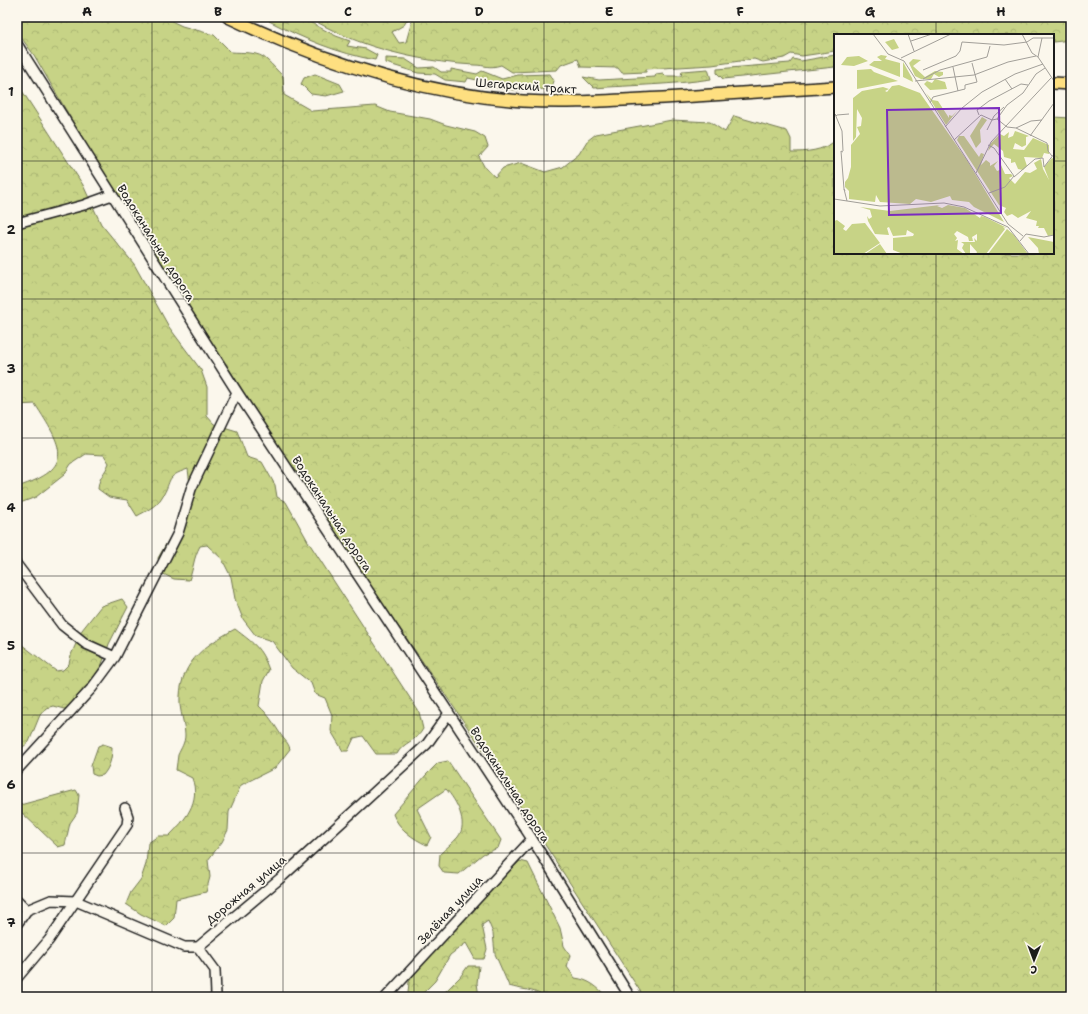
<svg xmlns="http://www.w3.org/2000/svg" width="1088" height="1014" font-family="'Shantell Sans',sans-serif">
<defs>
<pattern id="forest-crowns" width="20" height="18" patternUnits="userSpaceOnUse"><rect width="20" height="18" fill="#c7d386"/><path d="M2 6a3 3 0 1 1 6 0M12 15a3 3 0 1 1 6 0" fill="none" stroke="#aab573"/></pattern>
</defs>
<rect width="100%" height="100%" fill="#fbf7ec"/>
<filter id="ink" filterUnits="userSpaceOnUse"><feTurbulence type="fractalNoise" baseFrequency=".025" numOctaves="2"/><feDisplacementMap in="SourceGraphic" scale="8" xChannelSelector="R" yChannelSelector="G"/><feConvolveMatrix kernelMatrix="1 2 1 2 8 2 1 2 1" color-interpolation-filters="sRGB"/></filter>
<g filter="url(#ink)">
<path fill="url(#forest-crowns)" stroke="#727851" d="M17 17H163L182 26 214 35 231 52C242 53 259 51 267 60 273 65 277 71 283 76L284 95 312 111 375 106 390 112 430 119 446 125 475 132 485 138 488 147 479 157 485 168 495 177 503 168 521 163 545 172 563 167 579 154 587 141 596 134 672 120 710 122 725 132 734 116 787 131 791 139V152C807 152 822 151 835 141V253H1053V117L1071 118V997H644L488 757 324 518 84 141 34 55 17 32Z
M284 17H300L336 36 350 41 347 46 366 49 377 55 375 60C337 53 304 39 269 21L270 18 287 22Z
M307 17H409L404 25 392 32 399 43 406 42 413 17H1071V40L1053 42V35H835V51L802 56 791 54 784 58 763 62 754 59 712 65 646 69V72L622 73 618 68 581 67 578 59 561 65 557 70 512 72 501 65C488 69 486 65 474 65 433 63 380 52 343 35 331 30 319 23 307 17Z
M835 55V67L723 79 717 73V69L790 63 793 59 801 61Z
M386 58 405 59 419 68 434 67 441 72H451V69L477 74 482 71 502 79 518 75 550 74 554 81 551 89 514 90 484 86 477 80 468 78 466 82 445 80 435 74 418 73 386 63Z
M708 69 711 79C672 85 633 85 594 88L583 77 599 80 655 77 656 74 663 73 666 76H681L682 71Z
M315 74 340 84 344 91 326 96 311 94 301 84 304 78Z
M17 83 83 185 101 224 134 264 169 327 201 370 207 387V416L214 424 237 431 247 457 262 462 275 485 277 497 286 502 309 543 419 712 423 729C417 741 403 742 397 754H376L363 736 354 738 348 751H343L331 731 332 715 325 698 315 694 311 683 292 668 272 641 256 636 243 619 235 599 231 577 222 559 207 545 200 546C193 559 194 567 189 580L174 579 161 573 158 558 183 515 184 496 190 485 188 469C164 477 173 480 162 497 157 506 146 511 137 516L127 500 109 497 98 489C99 476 105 474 109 463L104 455 86 454 71 464 64 475 36 497 20 503 17 499V487C77 468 62 446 35 404L17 405Z
M122 599 128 607 109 644 102 664 76 706 64 709 53 706 46 708 40 715 29 742 17 752V641L56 671 63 670 69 664 71 655 82 630 101 606Z
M235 629C253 643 261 647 269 670L263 681 259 706C269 715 274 724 281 735 285 741 288 742 290 749L275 768 241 785 229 812 228 830 222 842 208 860 210 877 206 892 176 899 174 918 166 926 141 914 126 904 131 892 141 879 146 864 148 843 158 836H169C185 820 201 802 192 778L176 770C177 765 177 760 178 755 181 748 185 743 185 735 185 725 181 715 180 705 178 664 202 647 235 629Z
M103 744 112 747C112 758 110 767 103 775L97 776 92 774 91 766 98 746Z
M448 761 501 840 498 848 483 854 459 874 444 873 439 866 440 854C445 849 453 843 458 837 469 823 456 800 446 789L417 809 431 837 427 845C413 839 398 828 393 814L426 775 438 763Z
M76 790 79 795 77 813 70 823 65 845 58 847 20 811V805Z
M520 861 528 863 560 928 564 946 570 955 567 967 575 978C590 980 597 987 607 997H544C535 989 521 990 509 986L495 954 493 933 488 921 482 925 487 949 484 959H475L466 943 450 955 435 981 419 997 408 993 409 982 418 967 452 929 473 912 488 891Z
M468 966H479L477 983 479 997H440L460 977Z"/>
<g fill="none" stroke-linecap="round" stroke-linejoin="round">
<defs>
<path id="minor" d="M17 44 237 392 532 839 630 997
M17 223 84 205 112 195
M17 565 62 625 86 644 115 657
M17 770 92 688 115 657 178 533 191 489 237 392
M17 900 27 910 51 900 76 901 184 947H198L283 876 427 744 449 713
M17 924 27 910
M198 947 215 970 216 995 215 997
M17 978 49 940 127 825 128 817 125 808
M386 997 532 839"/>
<path id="major" d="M228 17C321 61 420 94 523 101 570 104 617 100 664 98 721 94 778 91 835 87
M1053 83 1071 84"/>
</defs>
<use href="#minor" stroke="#1c1c1c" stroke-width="12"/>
<use href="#major" stroke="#1c1c1c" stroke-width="14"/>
<use href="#minor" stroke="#fbf7ec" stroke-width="9"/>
<use href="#major" stroke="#fedf80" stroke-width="11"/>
</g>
</g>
<path fill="none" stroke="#1c1c1c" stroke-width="1" stroke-opacity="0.55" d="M152 17V997M283 17V997M414 17V997M544 17V997M674 17V997M805 17V997M936 17V35M17 161H835M1053 161H1071M936 253V997M17 299H1071M17 438H1071M17 576H1071M17 715H1071M17 853H1071"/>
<g text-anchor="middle" stroke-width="3.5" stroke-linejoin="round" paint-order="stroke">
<g font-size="12" fill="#1c1c1c" stroke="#fbf7ec">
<text transform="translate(526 86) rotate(4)" y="4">Шегарский тракт</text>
<text transform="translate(156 243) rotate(58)" y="4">Водоканальная дорога</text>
<text transform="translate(332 514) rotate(57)" y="4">Водоканальная дорога</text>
<text transform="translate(510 785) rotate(57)" y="4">Водоканальная дорога</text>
<text transform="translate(246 890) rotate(-40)" y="4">Дорожная улица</text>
<text transform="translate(450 910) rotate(-47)" y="4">Зелёная улица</text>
</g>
</g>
<g transform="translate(834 34)">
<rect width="220" height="220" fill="#fbf7ec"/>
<path d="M60 5 65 14 58 16 51 8ZM47 21 53 22 51 25 66 29V43L35 31 40 27H48L43 23ZM25 22 34 27 20 32 7 31 13 23ZM79 25 87 26 79 32 91 43 101 37 109 38V41L105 43 100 40 97 45H87L81 42 75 29ZM69 28 78 44 79 48 69 43ZM37 35 40 38 64 47 23 55V36ZM101 45 111 48 113 55 96 56 90 50 93 47 98 49ZM65 51 86 59 133 126 170 188 140 173 135 168 118 166 116 162 97 168 82 165 76 170 46 168 42 161 41 168 15 165V157L11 153V148L14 144 17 133V111L26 100 23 93 27 92 28 84 23 75 22 103 19 107V64L28 57 49 53 55 55 51 57 53 58 58 52ZM92 59 98 66 104 67 115 84V81L118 82 123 77 112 91ZM148 83 153 86 146 96 147 108 142 114 136 102ZM181 97 195 102 192 103V111L188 113 181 109 179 115 190 116 199 104 215 111V120L210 119 208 124 190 123 193 132 189 136 184 135 181 128 177 129V125L170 123 169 117 160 110 154 117 156 110 166 100 170 102 175 98 174 104 179 102ZM125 102H130L145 123 147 119 150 120 147 131 152 126 156 129V132L164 127 160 132 163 137 166 136 167 131 171 140H177L179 142 175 144 181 150 191 138 196 139 203 135 200 129 207 125 209 135 215 146 210 133 218 124 220 125V201L214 202 210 194H204L205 192H202L203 187 192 184 197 177 184 184 178 180 173 182 170 178 172 174 165 171 123 106ZM106 171 103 172 108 174 114 171 131 174 146 184 147 182 151 183 173 194 169 193 171 195 152 220H142L143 218 136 210V220H132L128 214 130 210 127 208H141L140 204 143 207V200L138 203 139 207H135L134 203 123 197 120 200 123 204 121 207 124 206 123 215 130 220H69L59 216V204L79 202 80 200 73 196 72 201 59 202 55 193 53 194 55 201 41 200 34 187 33 182 35 185 38 183 36 176 26 173 56 177ZM3 186 11 192 9 195 12 197 18 190 31 189 46 209 29 220H0V187ZM173 195 180 201 194 220H154ZM194 203 220 208V220H205L204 214ZM46 210 53 220H31Z" fill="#c7d386"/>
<path fill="none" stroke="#a29f99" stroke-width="1" d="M39 0 54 20 70 27 174 190 189 202M74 0 80 17M188 0 198 19 204 23 220 47M77 7 98 0M204 23 208 4M67 24 117 0M119 33 124 57M89 36 122 22 126 17 128 8 170 11 193 8 199 4H220M89 45 106 36 153 23 156 12M171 45 178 55M81 47 140 41 174 28 202 22M96 69 99 63 131 55V51L143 48 138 29M3 81 15 80M145 81 143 76 155 67 187 50 194 51M3 82 1 80 8 97 9 117M163 85 173 71 189 59 202 40 211 34M111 93 128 74 148 58 181 40 209 30M182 94 197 87 208 86M153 96 160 82 170 73M196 102 220 69M120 106 147 81 158 86 163 85 173 93 182 94 213 109 214 117 218 122M154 111 160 114 180 142 171 153 155 159M9 118 7 117 10 155M142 139 157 108 217 44M180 143 201 125 209 124 210 133 220 120M11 157 10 155 13 167M0 165 46 172 110 169 130 173 174 193 195 220M186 207 192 200 210 203 220 201"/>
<path fill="#7b2cbf" fill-opacity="0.15" stroke="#7b2cbf" stroke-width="2" d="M165 74 167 179 55 181 53 76Z"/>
<rect width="220" height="220" fill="none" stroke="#1c1c1c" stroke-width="2"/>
</g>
<rect width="1088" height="1014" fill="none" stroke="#fbf7ec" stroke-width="44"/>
<g transform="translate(1034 960) rotate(181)" stroke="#fbf7ec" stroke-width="3" paint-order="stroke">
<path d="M0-3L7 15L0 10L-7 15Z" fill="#1c1c1c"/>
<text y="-6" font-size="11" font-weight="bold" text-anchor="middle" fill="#1c1c1c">С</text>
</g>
<rect x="22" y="22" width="1044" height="970" fill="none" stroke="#1c1c1c" stroke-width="1.5"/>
<g font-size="13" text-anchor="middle" font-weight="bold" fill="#1c1c1c">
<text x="87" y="16">A</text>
<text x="218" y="16">B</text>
<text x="348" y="16">C</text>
<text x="479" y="16">D</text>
<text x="609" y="16">E</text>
<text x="740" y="16">F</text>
<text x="870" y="16">G</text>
<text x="1001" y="16">H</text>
<text x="11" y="96">1</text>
<text x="11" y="234">2</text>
<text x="11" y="373">3</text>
<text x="11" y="512">4</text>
<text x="11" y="650">5</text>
<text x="11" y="789">6</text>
<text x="11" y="927">7</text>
</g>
</svg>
